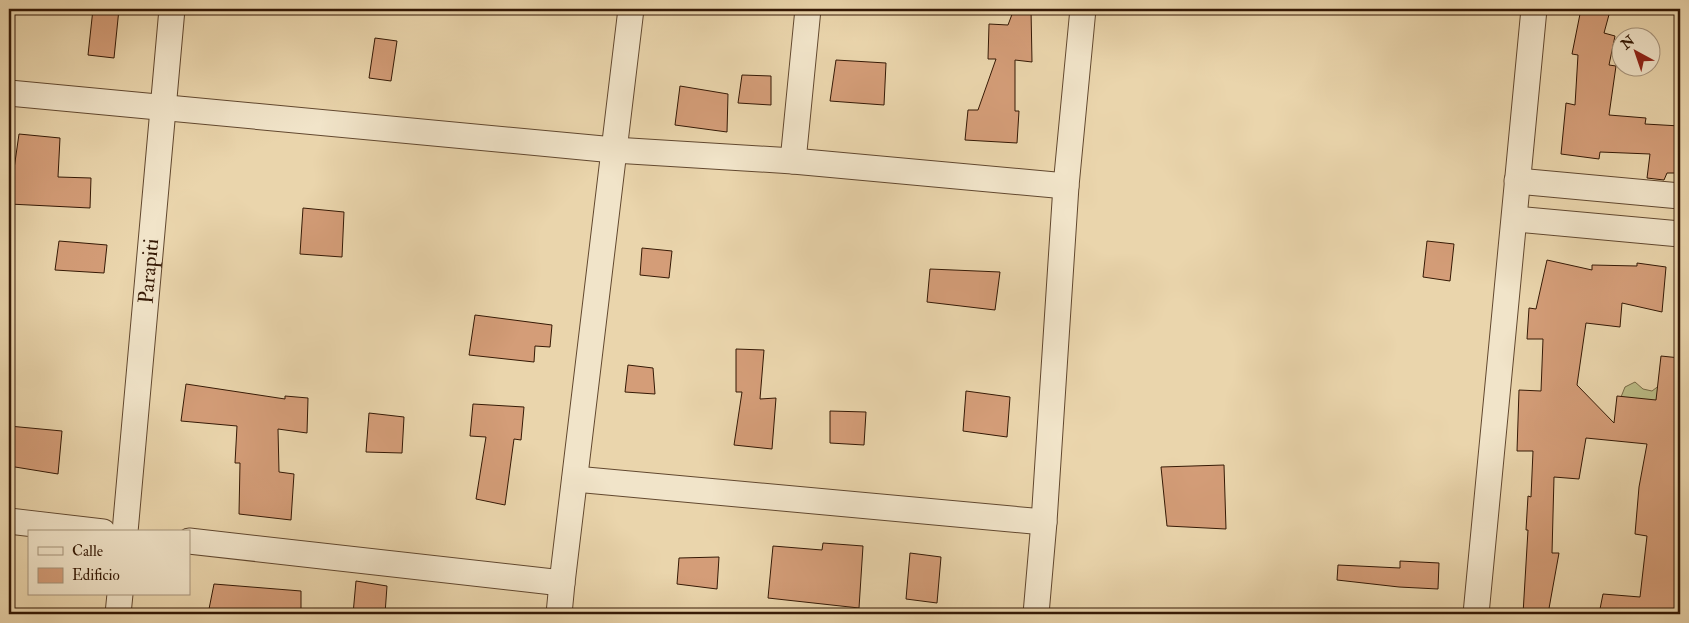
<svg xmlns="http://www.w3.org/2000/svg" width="1689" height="623" font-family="'IM FELL Double Pica',serif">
<rect width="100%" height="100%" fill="#ead5ac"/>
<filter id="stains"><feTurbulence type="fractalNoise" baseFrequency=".004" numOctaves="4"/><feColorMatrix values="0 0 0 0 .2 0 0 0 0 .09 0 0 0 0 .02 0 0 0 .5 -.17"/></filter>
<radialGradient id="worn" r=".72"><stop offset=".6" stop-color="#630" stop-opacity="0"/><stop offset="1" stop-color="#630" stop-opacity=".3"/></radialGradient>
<path fill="#bbbc86" stroke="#786a46" d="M1635 382 1643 389 1652 391 1660 385 1680 383V401L1671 403 1621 397 1625 387Z"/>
<path fill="#d49d78" stroke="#351905" d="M93 9H119L114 58 88 55Z
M1014 9H1031L1032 62 1015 60V111H1019L1017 143 965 140 968 110H978L996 59H988L989 24 1008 25Z
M1581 9H1598L1610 11 1604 33 1615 36 1609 65 1616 66 1609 115 1646 118 1645 124 1680 126V173H1667L1664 180 1647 178 1650 154 1600 152 1599 159 1561 154 1566 103 1575 105 1578 55 1572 54Z
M375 38 397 41 391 81 369 78Z
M836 60 886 63 884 105 830 101Z
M742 75 771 76V105L738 103Z
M680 86 728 94 727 132 675 125Z
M19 134 60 138 58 177 91 178 90 208 9 204Z
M303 208 344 212 342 257 300 254Z
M59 241 107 245 104 273 55 270Z
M1427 241 1454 244 1450 281 1423 277Z
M642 248 672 251 669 278 640 275Z
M1547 260 1592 270V265L1637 266V263L1666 267 1662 312 1622 303 1620 327 1586 323 1577 385 1614 423 1617 396 1656 400 1661 356 1680 358V537L1678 558 1680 559V569L1674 614H1599L1603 594 1640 597 1647 536 1635 534 1639 487 1647 444 1586 438 1579 479 1554 477 1552 553H1559L1548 614H1523L1528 530H1526L1528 496 1531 497 1533 451H1517L1519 390 1541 391 1543 339H1527L1529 308 1536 309Z
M930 269 1000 272 995 310 927 302Z
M475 315 552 325 550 347 535 346 534 362 469 355Z
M736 349 764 350 760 399 776 398 772 449 734 445 742 392H736Z
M628 365 653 368 655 394 625 392Z
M186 384 285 399V396L308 398 307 433 278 429 279 472 294 474 291 520 239 514 240 463H235L237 426 181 421Z
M966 391 1010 397 1007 437 963 431Z
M473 404 524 407 521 440 514 439 505 505 476 499 486 437 470 436Z
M830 411 866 412 864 445 830 443Z
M369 413 404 417 402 453 366 452Z
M9 426 62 431 58 474 9 466Z
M1224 465 1226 529 1167 526 1161 467Z
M823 543 863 546 859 608 768 598 773 546 822 550Z
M910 553 941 557 937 603 906 599Z
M719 557 717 589 677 584 679 558Z
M1400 561 1439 563 1438 589 1399 587 1337 580 1338 565 1400 568Z
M356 581 387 586 385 614H353Z
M214 584 301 591V614H208Z"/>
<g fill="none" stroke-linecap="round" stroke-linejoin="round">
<defs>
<g id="street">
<path d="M9 93 614 150 793 161 1066 186"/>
<path d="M793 161 808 9"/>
<path d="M1517 181 1680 196"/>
<path d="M1515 219 1680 234"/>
<path d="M575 479 1044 522"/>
<path d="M9 521 103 532"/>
<path id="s1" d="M125 532 172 9"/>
<path d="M189 541 562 583"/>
<path d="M118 614 120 594"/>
<path d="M559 614 562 583 631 9"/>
<path d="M1036 614 1044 522 1066 186 1083 9"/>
<path d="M1476 614 1534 9"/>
</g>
</defs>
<use href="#street" stroke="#62482f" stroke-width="27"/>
<use href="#street" stroke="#f1e4c9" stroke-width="25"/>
</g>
<g text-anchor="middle" stroke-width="4" stroke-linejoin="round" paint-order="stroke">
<g font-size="21" fill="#351905" stroke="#f1e4c9">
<text dy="7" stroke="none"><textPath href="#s1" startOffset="262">Parapiti</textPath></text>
</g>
</g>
<rect width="1689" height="623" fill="none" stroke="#ead5ac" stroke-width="30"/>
<rect x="10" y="10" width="1669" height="603" fill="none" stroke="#351905" stroke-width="2.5"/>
<rect x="15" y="15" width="1659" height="593" fill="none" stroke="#351905"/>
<rect x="28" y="530" width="162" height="65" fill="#f1e4c9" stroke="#a6937b"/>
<rect x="38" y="547" width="25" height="8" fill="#f1e4c9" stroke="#a6937b"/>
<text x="72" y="556" font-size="15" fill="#351905">Calle</text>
<rect x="38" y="568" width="25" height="15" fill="#d49d78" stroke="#a6937b"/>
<text x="72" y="580" font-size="15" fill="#351905">Edificio</text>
<g transform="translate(1636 52) rotate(320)"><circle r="24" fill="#f1e4c9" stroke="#a6937b"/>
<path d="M0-4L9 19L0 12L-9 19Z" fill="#8f2418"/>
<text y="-8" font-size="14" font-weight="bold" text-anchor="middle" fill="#351905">N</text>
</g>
<rect width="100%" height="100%" filter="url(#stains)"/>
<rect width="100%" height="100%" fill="url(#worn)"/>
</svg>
